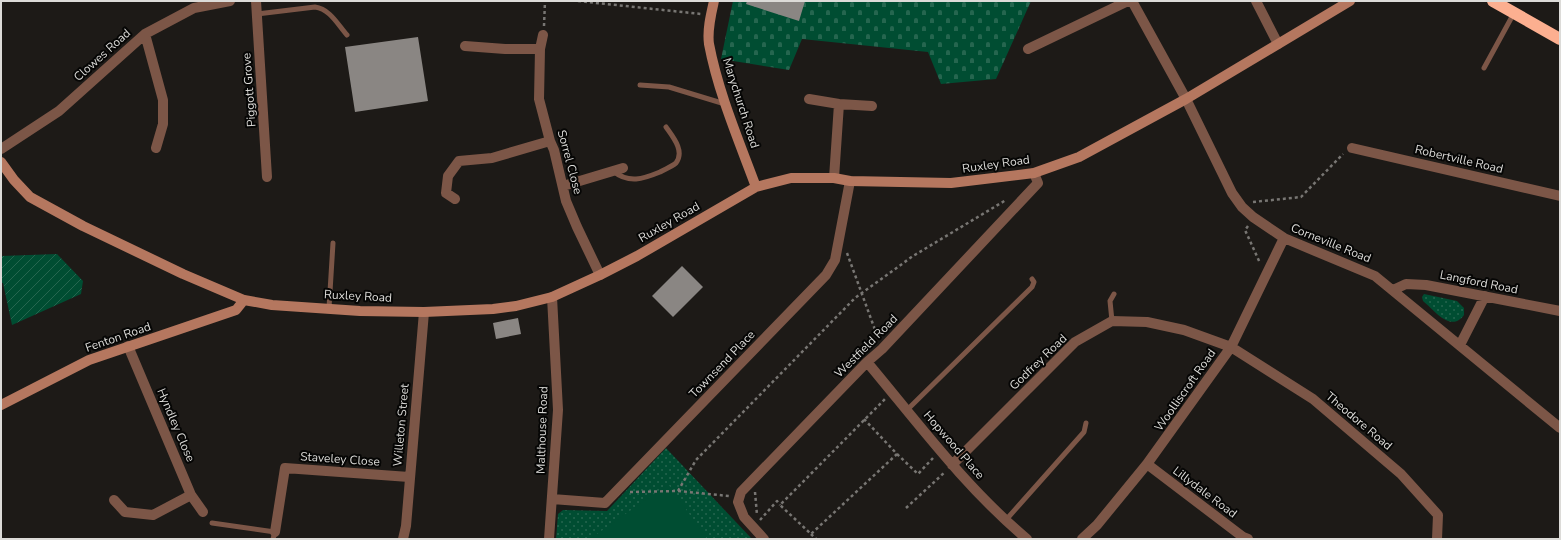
<svg xmlns="http://www.w3.org/2000/svg" width="1561" height="540" font-family="'Nunito Sans',sans-serif">
<defs>
<pattern id="grass-dots" width="8" height="8" patternUnits="userSpaceOnUse"><rect width="8" height="8" fill="#004d32"/><path d="M2 2h.1M6 6h.1" fill="none" stroke="#25664f" stroke-width="1.8" stroke-linecap="round"/></pattern>
<pattern id="cemetery-stones" width="16" height="16" patternUnits="userSpaceOnUse"><rect width="16" height="16" fill="#004d32"/><path d="M2 7V4a2 2 0 0 1 4 0v3zM10 15v-3a2 2 0 0 1 4 0v3z" fill="#25664f"/></pattern>
<pattern id="garden-furrows" width="10" height="10" patternUnits="userSpaceOnUse"><rect width="10" height="10" fill="#004d32"/><path d="M-1 1l2-2M0 10L10 0M9 11l2-2" fill="none" stroke="#25664f"/></pattern>
</defs>
<rect width="100%" height="100%" fill="#1d1a17"/>
<path fill="url(#grass-dots)" d="M1424 294 1457 301 1464 308V315C1451 333 1435 311 1423 301L1422 297Z
M666 448 752 539H556L558 514 563 510 607 511Z"/>
<path fill="url(#cemetery-stones)" d="M733 1H1031L996 79 941 84 928 52 802 39 789 70 721 59Z"/>
<path fill="url(#garden-furrows)" d="M57 254 83 281 81 294 12 325 3 283H1V256Z"/>
<path fill="#004d32" d="M668 484 707 539H590Z"/>
<path fill="#8a8683" d="M747 1H805L799 21 746 4Z
M418 37 428 101 355 112 345 47Z
M682 266 703 287 673 317 652 296Z
M518 318 521 334 496 339 493 323Z"/>
<g fill="none" stroke-linecap="round" stroke-linejoin="round">
<path stroke="#787673" stroke-width="2.5" stroke-dasharray="3 3" stroke-linecap="butt" d="M578 1 701 14
M544 26 545 1
M1253 202 1301 197 1343 154
M1248 226 1245 230 1260 263
M847 253 878 338
M864 419 897 454 811 534 780 505 885 399
M897 454 918 474 933 458
M678 491 696 460 855 298 913 256 1006 200
M630 492 678 491 729 496
M755 492 757 515
M906 508 945 472
M760 520 777 501 780 505
M811 534 816 539"/>
<path stroke="#7c5647" stroke-width="5" d="M257 14 315 7C330 9 338 25 347 35
M1484 68 1514 13
M640 85 669 87 725 104
M613 171C629 184 643 179 660 172 665 169 671 167 676 163 685 151 673 137 666 127
M329 308 333 243
M1112 321 1110 301 1114 294
M907 410 1032 287 1034 282 1032 279
M1005 521 1084 432 1086 423
M212 523 275 532 273 539"/>
<path stroke="#7c5647" stroke-width="10" d="M256 1 267 177
M1132 1 1186 99 1232 193 1242 207 1253 217 1284 238 1375 276 1560 428
M1256 1 1278 44
M145 34 163 100V124L156 148
M465 46 505 49H540L539 99 550 141 554 150 566 201 577 227 600 275
M540 49 543 35
M1028 49 1128 1
M809 99 839 104 872 106
M1352 148 1560 196
M1 149 59 111 145 34 194 8 230 1
M834 178 839 104
M563 186 623 168
M455 199 446 193 448 176 459 161 492 158 550 141
M1393 290 1406 284 1426 285 1560 311
M1460 345 1485 296
M128 346 191 495 203 512
M867 362C918 423 966 488 1027 539
M1147 464 1243 537 1248 539
M952 465 1075 342 1112 321 1147 322 1184 330 1231 347 1313 399 1401 474 1438 515 1437 539
M552 499 605 503 826 275 835 260 850 181
M114 500 125 512 153 515 191 495
M275 532 285 468 409 477
M403 539 406 526 424 312
M549 539 558 410 552 297
M764 539 744 517 738 502 741 492 867 362 882 349 1038 183 1034 173
M1082 539 1097 525 1147 464 1231 347 1284 238"/>
<path stroke="#b5775f" stroke-width="10" d="M714 1C711 14 707 30 709 44 718 92 739 141 756 187
M1 162 14 180 30 197 83 226 183 274 244 300 272 305 360 311 424 312 493 309 516 306 552 297 600 275 637 256 756 187 791 178H834L850 181 951 183 1034 173 1079 157 1186 99 1350 1
M1 405 89 360 236 310 244 300"/>
<path stroke="#fcaf90" stroke-width="12" d="M1493 1 1560 39"/>
</g>
<g text-anchor="middle" stroke-width="4" stroke-linejoin="round" paint-order="stroke">
<g font-size="12" fill="#dcdbd8" stroke="#060605">
<text transform="translate(102 55) rotate(-42)" y="4">Clowes Road</text>
<text transform="translate(249 90) rotate(-94)" y="4">Piggott Grove</text>
<text transform="translate(741 103) rotate(72)" y="4">Marychurch Road</text>
<text transform="translate(1459 159) rotate(13)" y="4">Robertville Road</text>
<text transform="translate(570 162) rotate(75)" y="4">Sorrel Close</text>
<text transform="translate(996 164) rotate(-8)" y="4">Ruxley Road</text>
<text transform="translate(669 222) rotate(-30)" y="4">Ruxley Road</text>
<text transform="translate(1331 243) rotate(22)" y="4">Corneville Road</text>
<text transform="translate(1479 282) rotate(11)" y="4">Langford Road</text>
<text transform="translate(358 296) rotate(3)" y="4">Ruxley Road</text>
<text transform="translate(118 337) rotate(-19)" y="4">Fenton Road</text>
<text transform="translate(866 346) rotate(-45)" y="4">Westfield Road</text>
<text transform="translate(1038 362) rotate(-44)" y="4">Godfrey Road</text>
<text transform="translate(722 364) rotate(-46)" y="4">Townsend Place</text>
<text transform="translate(1185 390) rotate(-55)" y="4">Woolliscroft Road</text>
<text transform="translate(1359 421) rotate(40)" y="4">Theodore Road</text>
<text transform="translate(176 425) rotate(67)" y="4">Hyndley Close</text>
<text transform="translate(401 425) rotate(-85)" y="4">Willeton Street</text>
<text transform="translate(542 430) rotate(-88)" y="4">Malthouse Road</text>
<text transform="translate(954 445) rotate(49)" y="4">Hopwood Place</text>
<text transform="translate(340 459) rotate(4)" y="4">Staveley Close</text>
<text transform="translate(1205 492) rotate(37)" y="4">Lillydale Road</text>
</g>
</g>
<rect width="1561" height="540" fill="none" stroke="#dcdbd8" stroke-width="4"/>
</svg>
